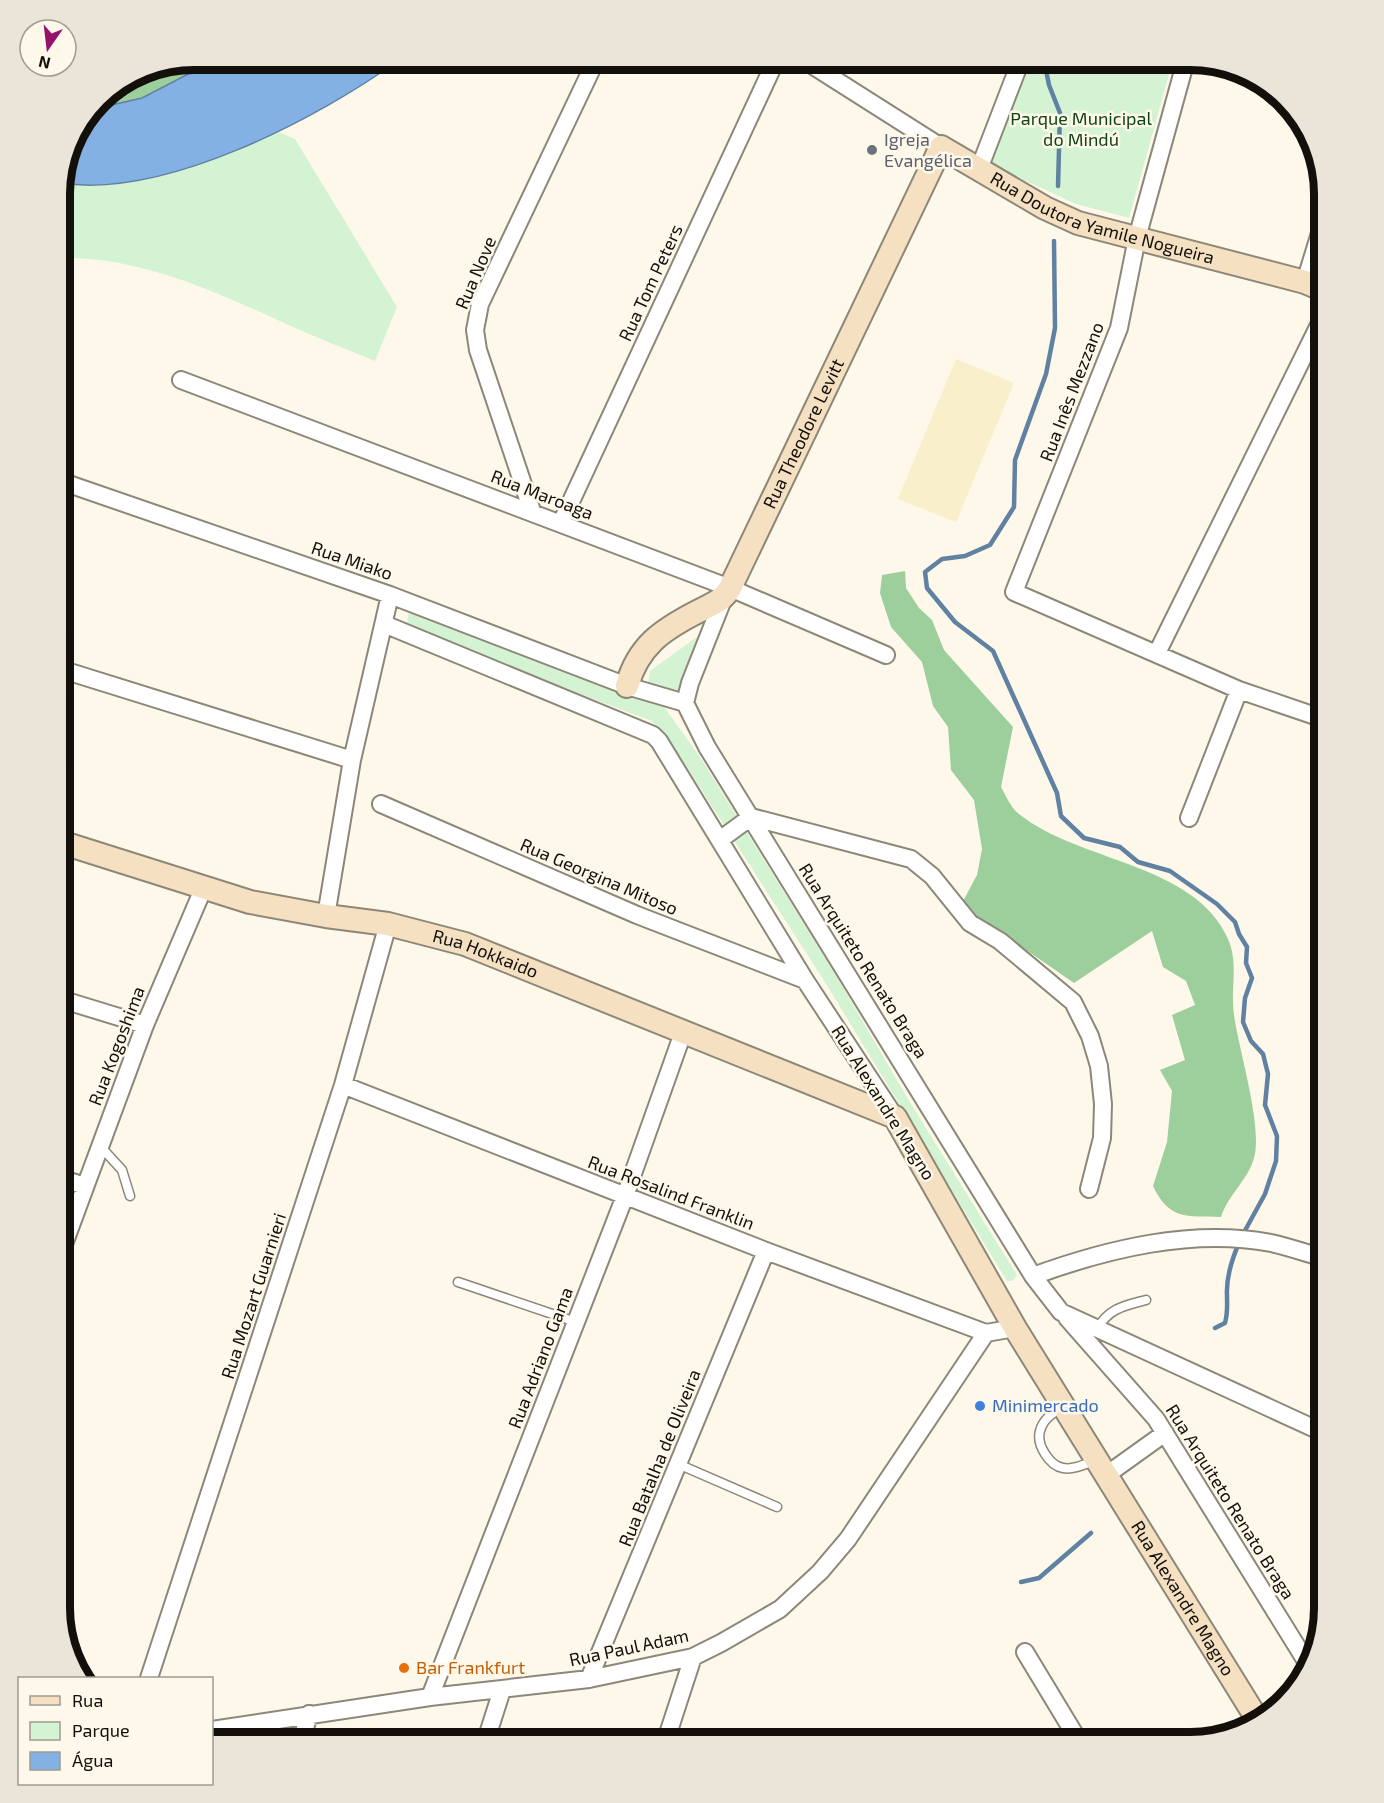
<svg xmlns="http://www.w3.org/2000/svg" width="1384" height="1803" font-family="'Exo 2',sans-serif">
<rect width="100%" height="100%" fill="#fef8eb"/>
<path fill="#d4f3d3" d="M1026 60H1173L1129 218 1076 204 987 163Z
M279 132 295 139 397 307 375 361C344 348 312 336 282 322 212 290 138 256 60 258L61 183C135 195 212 159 279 132Z
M409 612 613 690 639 697 651 692 648 683 650 671 712 626 681 689 657 697 700 757 835 974 908 1099 1017 1275 1012 1281H1007L823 979 686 766 652 721 406 629Z"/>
<path fill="#9dcf9c" d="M195 60H215L142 98 94 109C121 74 154 68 195 60Z
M905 571 906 588 919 608 932 620 944 650 1013 727 1001 787C1006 796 1011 808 1019 814 1078 862 1195 863 1228 939 1239 964 1230 989 1234 1015 1239 1051 1263 1127 1254 1158 1248 1180 1228 1195 1221 1217 1186 1216 1169 1220 1153 1186L1167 1142 1172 1091 1160 1070 1185 1060 1172 1015 1195 1005 1186 981 1163 967 1152 931 1074 983 961 905 977 875 982 849 974 800 951 770 948 727 933 706 922 662 891 627 880 593 882 575Z"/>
<path fill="#f9efca" d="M956 359 1014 383 956 522 898 499Z"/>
<path fill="#83b1e3" stroke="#6181a2" stroke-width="1.5" d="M215 60H399C317 119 164 199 61 183L74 135 94 109 142 98Z"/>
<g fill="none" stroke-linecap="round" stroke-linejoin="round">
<path stroke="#6181a2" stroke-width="4.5" d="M1044 60 1049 85 1060 113 1058 186
M1054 241 1055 328 1046 374 1015 460 1014 507 990 545 965 556 942 559 925 572 927 588 955 622 993 651 1057 793 1061 816 1084 838 1120 847 1138 862 1170 871 1217 904 1235 922 1239 934 1247 947 1246 963 1252 978 1245 998 1243 1022 1251 1041 1263 1054 1268 1074 1265 1105 1277 1136 1276 1161 1265 1194 1242 1236
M1215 1328 1225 1323C1228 1312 1227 1306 1227 1295 1226 1277 1232 1259 1239 1243
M1021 1582 1039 1578 1091 1533"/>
<defs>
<path id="lane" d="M100 1146 122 1170 130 1196
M458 1282 576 1322
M1097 1329C1109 1308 1124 1306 1146 1300
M1062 1407C1053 1413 1043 1419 1040 1431 1036 1445 1050 1466 1063 1468 1074 1470 1085 1464 1096 1460
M678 1464 777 1507"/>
<path id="street" d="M804 60 941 147
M1186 60 1137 238 1119 328 1014 592 1239 690 1324 719
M832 77 838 60
M979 169 1021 60
M1305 282 1324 220
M181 380 730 588 886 655
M60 481 390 595 627 686 685 703 707 747 1033 1276 1061 1312 1324 1433
M532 511 478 350 475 330 480 304 596 60
M561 523 776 60
M384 624 653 735 659 741 805 980 895 1117
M1157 653 1324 315
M60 669 352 760
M685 703 690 683 724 597
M381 804 637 915 805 980
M1189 818 1239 690
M721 839 751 817 911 859 932 876 970 923 1000 941 1073 1002 1090 1036 1099 1066 1103 1104 1102 1138 1089 1189
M326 916 352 760 390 595
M60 999 145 1025
M343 1085 766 1251 986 1333
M60 1178 85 1186
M60 1255 145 1025 204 887
M1033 1276C1107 1249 1192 1228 1271 1243 1289 1247 1306 1253 1324 1258
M1067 1318 1156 1419 1309 1666
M1105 1476 1165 1433
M1025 1652 1080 1743
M149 1678 343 1085 388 924
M589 1679 766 1251
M430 1697 625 1196 684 1030
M212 1730 430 1697 589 1679 693 1657 721 1643 780 1609 820 1572 848 1539 986 1333 1015 1328
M301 1743 309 1714
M485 1743 502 1690
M665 1743 693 1657"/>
<g id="secondary">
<path id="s1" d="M627 686C638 646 662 630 697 612 710 605 723 601 730 588L941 147 1045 208 1078 223 1305 282 1324 290"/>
<path id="s2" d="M60 842 250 902 326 916 388 924 465 944 895 1117 1015 1328 1259 1722"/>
</g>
</defs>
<use href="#lane" stroke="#8d8778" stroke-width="11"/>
<use href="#street" stroke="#8d8778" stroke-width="20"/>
<use href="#secondary" stroke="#8d8778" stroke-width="26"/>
<use href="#lane" stroke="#fff" stroke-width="8"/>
<use href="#street" stroke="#fff" stroke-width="16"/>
<use href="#secondary" stroke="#f5e1c2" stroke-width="22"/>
</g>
<circle fill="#6b7280" stroke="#fef8eb" stroke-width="2" cx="872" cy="150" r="6"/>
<circle fill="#3f7fe0" stroke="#fef8eb" stroke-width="2" cx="980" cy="1406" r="6"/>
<circle fill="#e8710a" stroke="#fef8eb" stroke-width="2" cx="404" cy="1668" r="6"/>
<g text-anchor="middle" stroke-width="5" stroke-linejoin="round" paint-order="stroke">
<g font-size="18" fill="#114415" stroke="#fef8eb">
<text x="1081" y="125">Parque Municipal<tspan x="1081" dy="21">do Mindú</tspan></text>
</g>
<g font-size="18" fill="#5b616d" stroke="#fef8eb" text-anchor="start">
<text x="884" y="146">Igreja<tspan x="884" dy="21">Evangélica</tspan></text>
</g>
<g font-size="18" fill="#13100b" stroke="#fef8eb">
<text dy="6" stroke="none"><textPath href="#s1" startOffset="814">Rua Doutora Yamile Nogueira</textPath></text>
<text transform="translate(476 273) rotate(-67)" y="6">Rua Nove</text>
<text transform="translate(651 283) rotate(-65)" y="6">Rua Tom Peters</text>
<text transform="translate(1072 392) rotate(-69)" y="6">Rua Inês Mezzano</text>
<text dy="6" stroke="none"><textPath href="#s1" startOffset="318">Rua Theodore Levitt</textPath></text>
<text transform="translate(542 495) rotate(21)" y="6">Rua Maroaga</text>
<text transform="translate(352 561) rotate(19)" y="6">Rua Miako</text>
<text transform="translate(599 877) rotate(23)" y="6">Rua Georgina Mitoso</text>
<text dy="6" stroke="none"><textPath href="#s2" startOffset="441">Rua Hokkaido</textPath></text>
<text transform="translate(863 961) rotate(58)" y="6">Rua Arquiteto Renato Braga</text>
<text transform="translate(117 1046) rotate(-69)" y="6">Rua Kogoshima</text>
<text transform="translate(883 1103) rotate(58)" y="6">Rua Alexandre Magno</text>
<text transform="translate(671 1193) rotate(21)" y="6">Rua Rosalind Franklin</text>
<text transform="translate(254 1296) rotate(-72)" y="6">Rua Mozart Guarnieri</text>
<text transform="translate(541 1358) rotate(-69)" y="6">Rua Adriano Gama</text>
<text transform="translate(660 1458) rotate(-68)" y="6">Rua Batalha de Oliveira</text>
<text transform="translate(1230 1502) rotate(58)" y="6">Rua Arquiteto Renato Braga</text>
<text dy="6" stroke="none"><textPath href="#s2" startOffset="1443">Rua Alexandre Magno</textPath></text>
<text transform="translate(629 1648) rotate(-12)" y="6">Rua Paul Adam</text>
</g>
<g font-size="18" fill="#366cbe" stroke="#fef8eb" text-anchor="start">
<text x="992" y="1412">Minimercado</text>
</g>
<g font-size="18" fill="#c56008" stroke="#fef8eb" text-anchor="start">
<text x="416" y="1674">Bar Frankfurt</text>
</g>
</g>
<path d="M0 0H1384V1803H0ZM194 70H1190A124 124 0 0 1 1314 194V1608A124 124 0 0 1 1190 1732H194A124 124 0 0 1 70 1608V194A124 124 0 0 1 194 70Z" fill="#ebe5d9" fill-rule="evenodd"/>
<path fill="none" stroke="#13100b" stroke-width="8" d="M194 70H1190A124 124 0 0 1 1314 194V1608A124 124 0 0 1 1190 1732H194A124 124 0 0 1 70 1608V194A124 124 0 0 1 194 70Z"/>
<rect x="18" y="1677" width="195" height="108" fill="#fef8eb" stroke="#a09b91" stroke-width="1.5"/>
<rect x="30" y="1696" width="30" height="9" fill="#f5e1c2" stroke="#a09b91" stroke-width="1.5"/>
<text x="72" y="1707" font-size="18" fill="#13100b">Rua</text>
<rect x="30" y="1722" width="30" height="18" fill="#d4f3d3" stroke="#a09b91" stroke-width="1.5"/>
<text x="72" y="1737" font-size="18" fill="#13100b">Parque</text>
<rect x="30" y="1752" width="30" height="18" fill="#83b1e3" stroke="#a09b91" stroke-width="1.5"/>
<text x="72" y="1767" font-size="18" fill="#13100b">Água</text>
<g transform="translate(48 48) rotate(194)"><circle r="28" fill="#fef8eb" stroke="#a09b91" stroke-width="1.5"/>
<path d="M0-4.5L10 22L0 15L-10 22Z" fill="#95126a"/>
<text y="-9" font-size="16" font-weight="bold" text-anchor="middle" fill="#13100b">N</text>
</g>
</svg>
